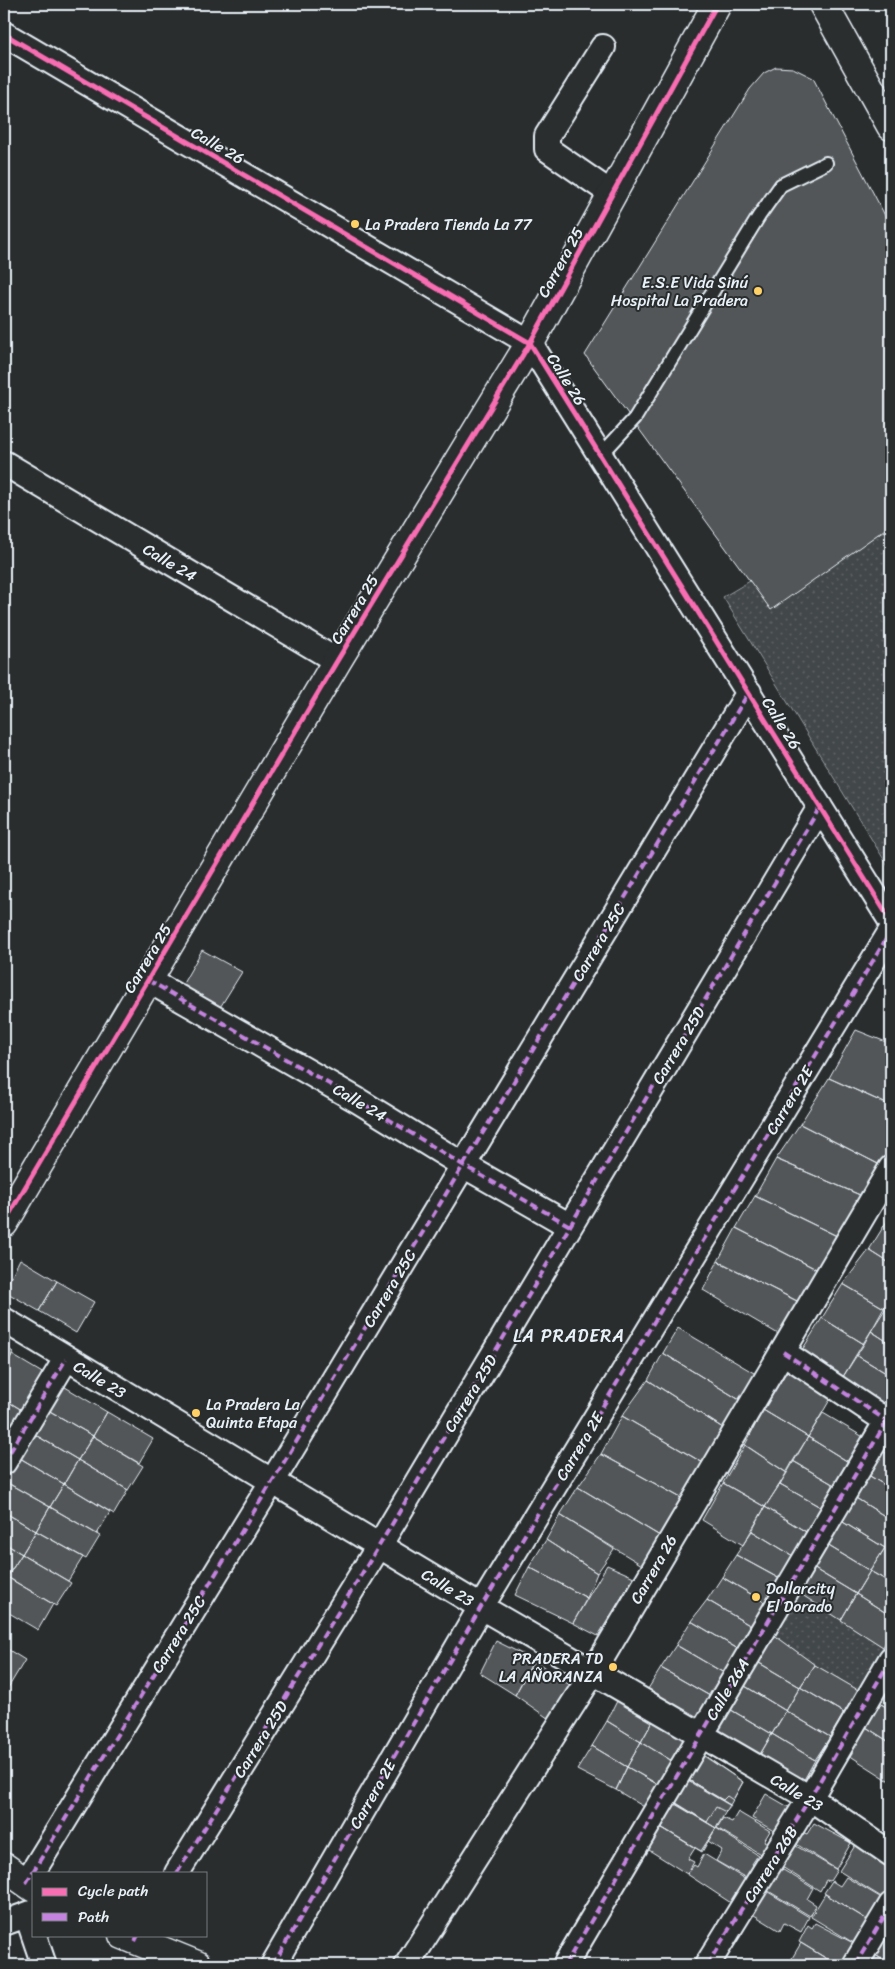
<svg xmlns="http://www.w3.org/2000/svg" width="895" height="1969" font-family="Sriracha,sans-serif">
<defs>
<pattern id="park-dots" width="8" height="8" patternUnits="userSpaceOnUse" patternTransform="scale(1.25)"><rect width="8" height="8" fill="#424648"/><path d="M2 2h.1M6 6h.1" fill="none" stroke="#5d6163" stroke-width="1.8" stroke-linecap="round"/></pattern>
</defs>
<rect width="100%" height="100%" fill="#2a2d2e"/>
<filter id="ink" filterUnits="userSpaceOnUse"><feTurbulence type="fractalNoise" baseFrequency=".02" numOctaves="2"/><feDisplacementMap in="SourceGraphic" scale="10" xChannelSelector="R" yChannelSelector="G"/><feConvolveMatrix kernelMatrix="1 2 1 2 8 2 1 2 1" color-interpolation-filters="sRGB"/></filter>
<g filter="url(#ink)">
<path fill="url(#park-dots)" stroke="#959ca0" d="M891 525V871L723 597 750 581 771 609Z
M793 1589 883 1647 858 1690 815 1665 766 1629Z"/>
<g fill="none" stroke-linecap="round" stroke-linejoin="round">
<path stroke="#989fa3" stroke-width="8" d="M890 4H891"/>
</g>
<path fill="#535759" stroke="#e8f1f8" d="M776 67 793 68 813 78 891 227V525L771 610 585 355 750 89 764 73Z
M202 950 242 972 219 1009 181 987Z
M856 1030 891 1044V1106L829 1078Z
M829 1078 891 1106V1156L884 1167 800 1124Z
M800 1124 884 1167 867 1198 776 1159Z
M776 1159 867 1198 839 1237 755 1196Z
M755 1196 839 1237 818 1270 736 1228Z
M890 1216 891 1217V1264L869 1250Z
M736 1228 818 1270 799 1302 718 1261Z
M869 1250 891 1264V1297L884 1308 843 1284Z
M20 1259 57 1281 39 1311 4 1291Z
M718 1261 799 1302 780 1335 703 1290Z
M57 1281 94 1302 76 1333 39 1311Z
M843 1284 884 1308 864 1344 822 1318Z
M886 1308 891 1312V1344L871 1331Z
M822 1318 864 1344 841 1380 799 1355Z
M678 1328 759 1376 743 1402 663 1353Z
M871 1331 891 1344V1376L856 1355Z
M4 1346 13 1352 4 1369Z
M663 1353 743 1402 726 1430 648 1380Z
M12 1355 49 1377 27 1413 4 1399V1369Z
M856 1355 891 1376V1397L885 1406 841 1380Z
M790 1366 834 1393 808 1437 763 1410Z
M648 1380 726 1430 705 1464 622 1416Z
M55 1381 107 1412 93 1436 41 1406Z
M7 1401 30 1415 4 1447V1406Z
M41 1406 93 1436 78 1460 27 1430Z
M763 1410 808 1437 787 1473 745 1445Z
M107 1412 153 1439 139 1463 93 1436Z
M823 1413 865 1438 850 1463 808 1437Z
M622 1416 705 1464 683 1499 601 1454Z
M27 1430 78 1460 64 1484 13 1454Z
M93 1436 143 1466 128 1490 78 1460Z
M808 1437 850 1463 836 1486 793 1461Z
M745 1445 787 1473 765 1507 723 1483Z
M879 1449 891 1456V1489L865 1473Z
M13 1454 64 1484 50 1507 4 1481V1470Z
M601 1454 683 1499 665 1539 578 1487Z
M78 1460 128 1490 114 1514 64 1484Z
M793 1461 836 1486 822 1508 780 1484Z
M865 1473 891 1489V1520L851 1495Z
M4 1481 50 1507 36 1531 4 1512Z
M723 1483 765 1507 743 1545 702 1520Z
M64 1484 110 1512 97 1534 50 1507Z
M780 1484 822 1508 808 1533 765 1507Z
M578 1487 665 1539 647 1568 560 1515Z
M851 1495 891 1520V1537L885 1548 838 1519Z
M50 1507 100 1536 86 1559 36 1531Z
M765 1507 808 1533 793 1556 752 1531Z
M4 1512 36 1531 22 1554 4 1543Z
M560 1515 614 1549 597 1573 546 1540Z
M838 1519 885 1548 870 1571 822 1542Z
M36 1531 83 1557 68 1581 22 1554Z
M752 1531 793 1556 780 1579 736 1555Z
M546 1540 597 1573 587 1598 529 1567Z
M822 1542 870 1571 856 1594 808 1565Z
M4 1543 22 1554 7 1577 4 1575Z
M885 1548 891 1552V1583L870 1571Z
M22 1554 71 1583 56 1606 7 1577Z
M736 1555 780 1579 766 1603 722 1577Z
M607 1565 634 1577 598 1636 573 1623Z
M808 1565 856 1594 841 1620 793 1589Z
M529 1567 587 1598 573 1623 515 1595Z
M870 1571 891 1583V1616L856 1594Z
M7 1577 53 1604 38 1630 4 1610V1582Z
M722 1577 766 1603 751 1626 707 1600Z
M856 1594 891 1616V1633L883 1647 841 1620Z
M707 1600 751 1626 738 1649 691 1621Z
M691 1621 738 1649 724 1673 676 1645Z
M766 1629 815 1665 800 1687 749 1657Z
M496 1641 534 1660 515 1695 480 1673Z
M676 1645 724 1673 710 1696 661 1668Z
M4 1647 25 1660 8 1688 4 1686Z
M749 1657 800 1687 786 1711 735 1680Z
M534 1660 571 1686 552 1721 515 1695Z
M815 1665 858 1690 844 1713 800 1687Z
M661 1668 710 1696 692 1725 643 1697Z
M891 1679V1710L871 1698Z
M735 1680 786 1711 772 1734 721 1704Z
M800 1687 844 1713 830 1737 786 1711Z
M619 1697 654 1719 641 1742 607 1721Z
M871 1698 891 1710V1743L858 1722Z
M721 1704 772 1734 756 1761 703 1733Z
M786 1711 830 1737 815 1760 772 1734Z
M654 1719 693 1741 677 1764 641 1742Z
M607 1721 641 1742 627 1767 592 1746Z
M858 1722 891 1743V1782L841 1750Z
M772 1734 815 1760 800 1787 757 1760Z
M641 1742 677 1764 664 1788 627 1767Z
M592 1746 627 1767 616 1790 577 1770Z
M698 1751 743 1782 730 1805 682 1776Z
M698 1752 743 1782 733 1800 727 1796 723 1800 683 1777Z
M627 1767 664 1788 651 1811 616 1790Z
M682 1776 730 1805 716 1828 668 1799Z
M688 1781 731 1806 726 1812 716 1807 707 1822 670 1799 680 1793Z
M766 1794 792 1809 777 1833 752 1818Z
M669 1799 716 1828 701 1851 654 1823Z
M668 1800 716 1828 702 1852 654 1823Z
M738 1812 770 1831 764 1841 769 1844 762 1855 717 1828 723 1818 732 1822Z
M654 1823 695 1848 688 1859 694 1862 687 1874 641 1845Z
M814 1823 851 1843 836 1869 793 1842 800 1831 807 1834Z
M716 1828 758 1855 752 1864 756 1867 748 1879 716 1861 722 1850 708 1841Z
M791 1843 837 1870 830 1881 826 1880 820 1891 782 1867 788 1857 785 1854Z
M856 1844 891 1865V1885L883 1898 839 1871Z
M704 1854 748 1881 734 1905 687 1874 694 1865 697 1867Z
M775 1865 813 1888 807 1899 816 1905 810 1916 765 1889Z
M846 1877 885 1900 871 1922 824 1893 832 1881 840 1886Z
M760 1887 809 1917 801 1932 784 1923 780 1931 746 1910Z
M825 1894 871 1922 857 1945 811 1917Z
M815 1923 857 1945 845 1965H837L799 1942 808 1925 812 1928Z
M881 1927 891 1933V1965L869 1951Z
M801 1943 837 1965H788Z
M869 1951 891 1965H861Z"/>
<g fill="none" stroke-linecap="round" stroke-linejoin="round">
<defs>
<path id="lane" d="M600 456 635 418 759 216 781 185 826 163"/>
<path id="street" d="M4 34 530 343 891 921
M603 47 547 136V149L612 194
M4 463 337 661
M148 980 357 1100 463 1165 570 1226
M4 1320 481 1607 810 1798 891 1854
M783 1352 891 1424
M4 1462 66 1359
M177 1873 379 1546 820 807
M26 1883 272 1482 749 692
M27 1915 44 1965
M4 1923 34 1912
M273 1965 481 1607 891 931
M407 1965 594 1671 891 1168
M565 1965 891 1414
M707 1965 810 1798 891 1659
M855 1965 891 1905"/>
<path id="secondary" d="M823 4 891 126
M4 1223 337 661 530 343 717 4
M4 1867 34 1888
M123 1935 197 1965"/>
</defs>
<use href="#lane" stroke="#e8f1f8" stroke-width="16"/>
<use href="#street" stroke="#e8f1f8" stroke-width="28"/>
<use href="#secondary" stroke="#e8f1f8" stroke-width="31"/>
<use href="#lane" stroke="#2a2d2e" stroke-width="12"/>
<use href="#street" stroke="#2a2d2e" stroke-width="24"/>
<use href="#secondary" stroke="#2a2d2e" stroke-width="28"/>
<path stroke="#c483df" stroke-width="4" stroke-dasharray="8 4" stroke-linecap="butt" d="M148 980 357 1100 463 1165 570 1226
M783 1352 887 1421
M4 1462 66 1359
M177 1873 379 1546 820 807
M26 1883 272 1482 749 692
M135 1941 138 1935
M273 1965 481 1607 891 931
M565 1965 891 1414
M707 1965 810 1798 891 1659
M855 1965 891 1905"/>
<defs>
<path id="cycleway" d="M4 34 530 343 891 921
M4 1223 337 661 530 343 717 4"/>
</defs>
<use href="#cycleway" stroke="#2a2d2e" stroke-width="8"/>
<use href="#cycleway" stroke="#f96db3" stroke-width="5"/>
</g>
</g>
<g fill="#ffd166" stroke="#2a2d2e" stroke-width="2">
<circle cx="355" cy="224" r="5"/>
<circle cx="758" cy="291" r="5"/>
<circle cx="196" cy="1413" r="5"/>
<circle cx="756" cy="1597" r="5"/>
<circle cx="613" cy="1667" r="5"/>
</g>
<g text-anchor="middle" stroke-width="4" stroke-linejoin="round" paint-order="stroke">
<g font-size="16" fill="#e8f1f8" stroke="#2a2d2e">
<text transform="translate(218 145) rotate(30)" y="6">Calle 26</text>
<text transform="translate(560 262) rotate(-61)" y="6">Carrera 25</text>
<text transform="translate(567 379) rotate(58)" y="6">Calle 26</text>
<text transform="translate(170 562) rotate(31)" y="6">Calle 24</text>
<text transform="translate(354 609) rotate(-59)" y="6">Carrera 25</text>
<text transform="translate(782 723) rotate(58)" y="6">Calle 26</text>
<text transform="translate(598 942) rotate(-59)" y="6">Carrera 25C</text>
<text transform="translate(147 958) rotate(-59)" y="6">Carrera 25</text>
<text transform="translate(678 1045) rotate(-59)" y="6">Carrera 25D</text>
<text transform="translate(789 1100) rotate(-59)" y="6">Carrera 2E</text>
<text transform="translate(360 1102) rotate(31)" y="6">Calle 24</text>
<text transform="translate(389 1288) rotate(-59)" y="6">Carrera 25C</text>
<text transform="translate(100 1379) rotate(31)" y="6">Calle 23</text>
<text transform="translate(470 1393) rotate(-59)" y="6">Carrera 25D</text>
<text transform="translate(579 1446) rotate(-59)" y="6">Carrera 2E</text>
<text transform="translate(653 1569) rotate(-60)" y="6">Carrera 26</text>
<text transform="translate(448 1587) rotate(31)" y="6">Calle 23</text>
<text transform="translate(178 1634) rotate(-58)" y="6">Carrera 25C</text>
<text transform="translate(727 1689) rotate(-59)" y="6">Calle 26A</text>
<text transform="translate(260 1739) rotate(-58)" y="6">Carrera 25D</text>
<text transform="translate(797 1792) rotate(31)" y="6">Calle 23</text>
<text transform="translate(372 1794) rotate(-60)" y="6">Carrera 2E</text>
<text transform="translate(770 1864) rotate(-58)" y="6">Carrera 26B</text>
</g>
<g font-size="16" fill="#e8f1f8" stroke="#2a2d2e" text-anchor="start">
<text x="365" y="230">La Pradera Tienda La 77</text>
<text x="748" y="288" text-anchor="end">E.S.E Vida Sinú<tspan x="748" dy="18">Hospital La Pradera</tspan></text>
<text x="206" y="1410">La Pradera La<tspan x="206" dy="18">Quinta Etapa</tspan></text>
<text x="766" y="1594">Dollarcity<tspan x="766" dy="18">El Dorado</tspan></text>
<text x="603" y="1664" text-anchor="end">PRADERA TD<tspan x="603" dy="18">LA AÑORANZA</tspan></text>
</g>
<g font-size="18" letter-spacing="1" fill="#e8f1f8" stroke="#2a2d2e">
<text x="569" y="1342">LA PRADERA</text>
</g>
</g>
<rect width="895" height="1969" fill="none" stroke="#2a2d2e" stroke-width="20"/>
<rect x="10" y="10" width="875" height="1949" fill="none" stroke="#e8f1f8" stroke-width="2" filter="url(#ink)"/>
<rect x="32" y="1872" width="175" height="65" fill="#2a2d2e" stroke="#767b7f"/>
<rect x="42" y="1888" width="25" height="8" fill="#f96db3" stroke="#767b7f"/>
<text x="78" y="1896" font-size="15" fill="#e8f1f8">Cycle path</text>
<rect x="42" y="1913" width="25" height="8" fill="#c483df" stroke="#767b7f"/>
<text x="78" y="1922" font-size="15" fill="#e8f1f8">Path</text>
</svg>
